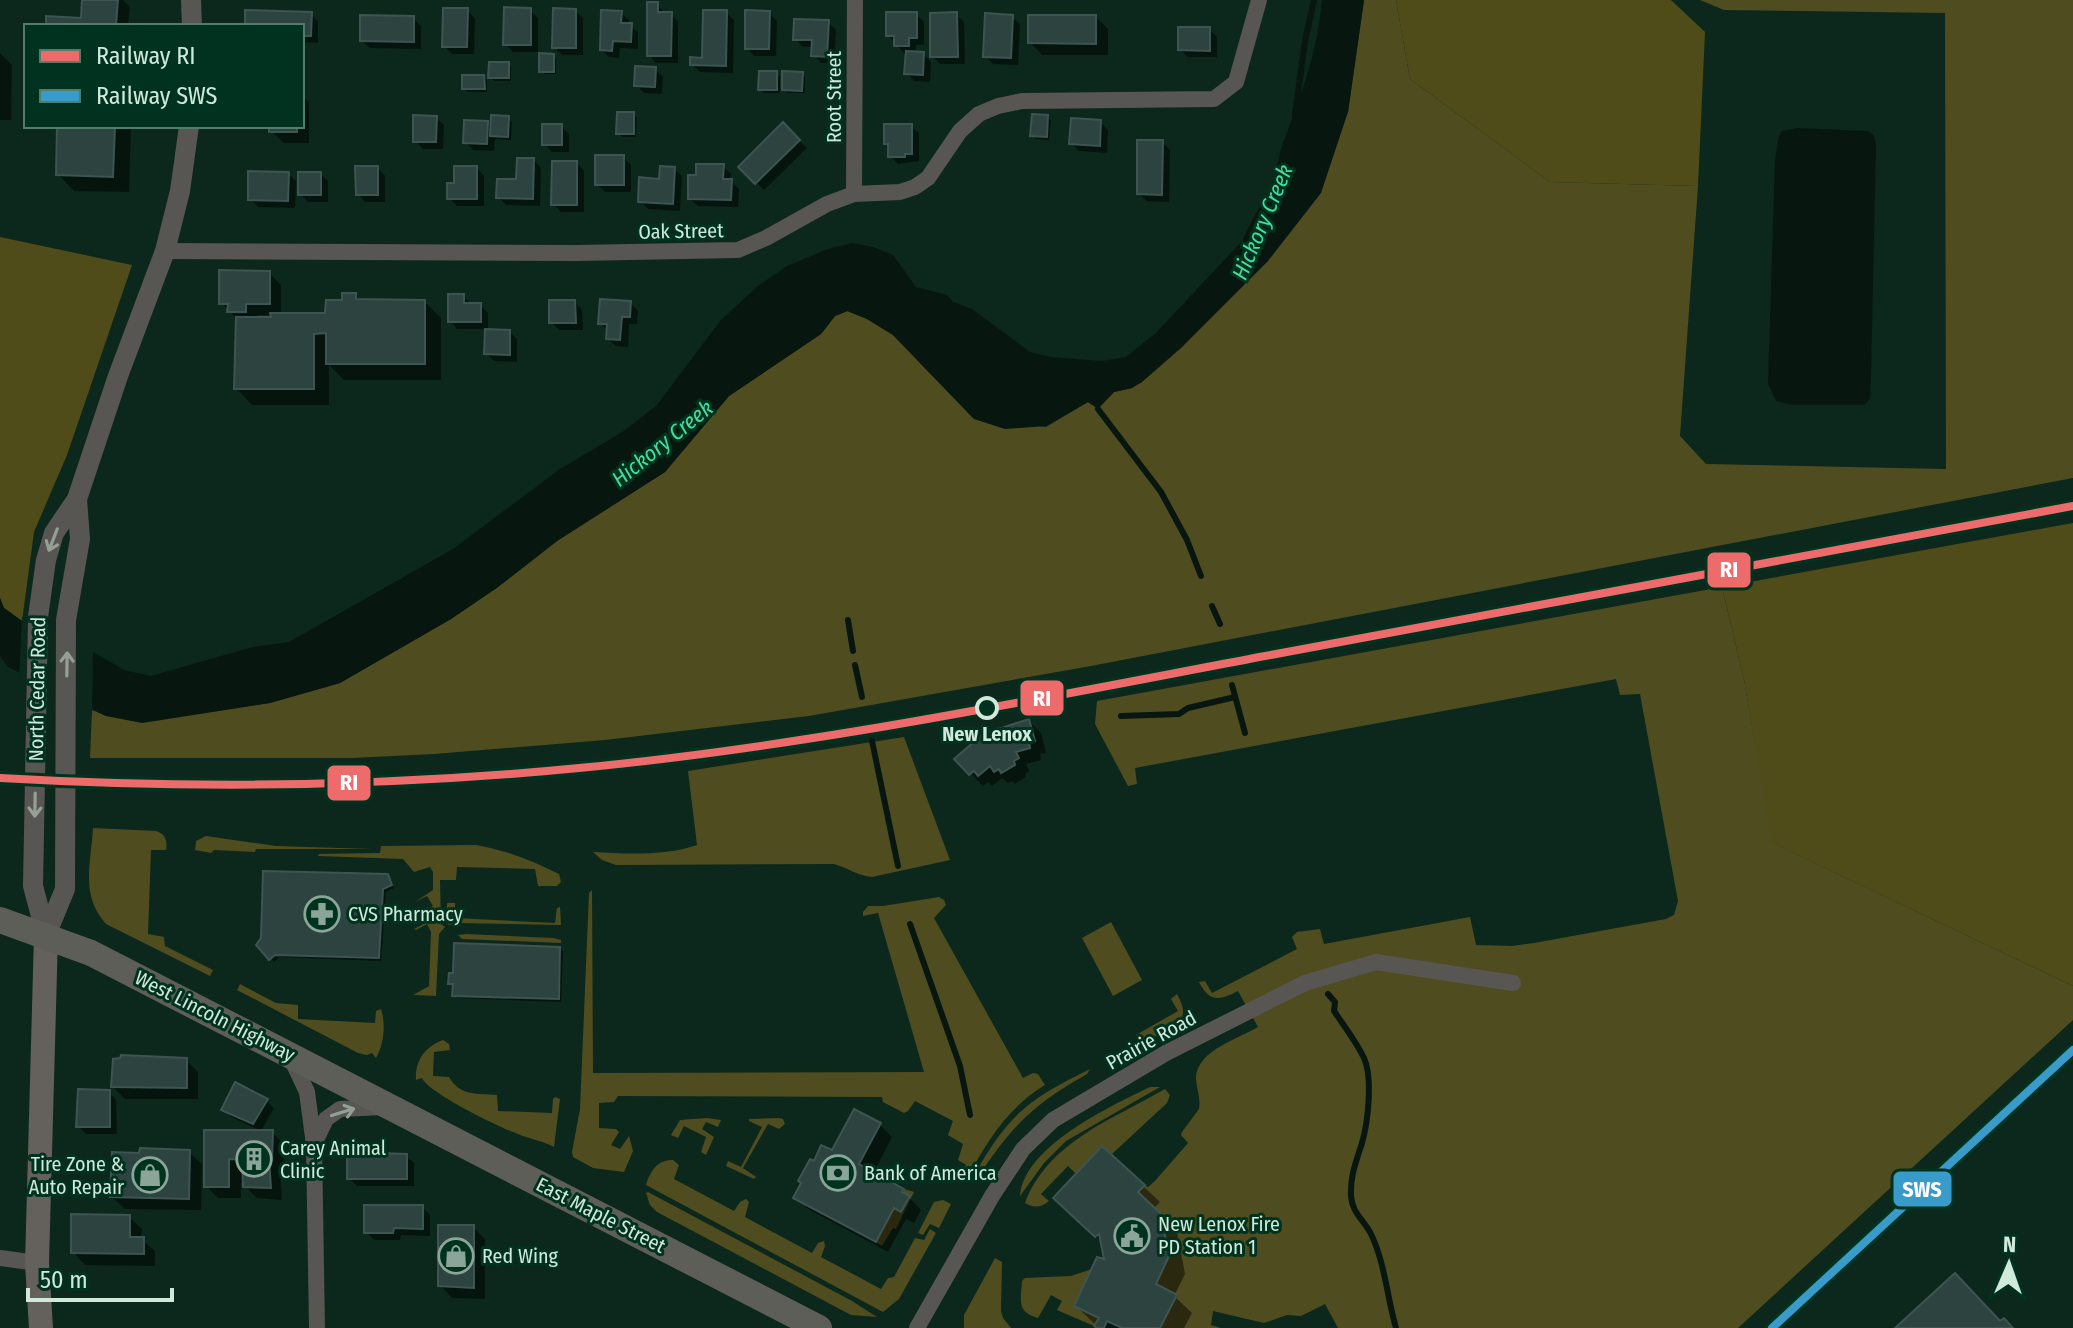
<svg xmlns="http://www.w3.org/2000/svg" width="2073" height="1328" font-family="'Fira Sans Condensed',sans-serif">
<rect width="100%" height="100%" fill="#0c271c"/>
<path fill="#4f4d1f" d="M1364 0H1396L1410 79 1550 182 1698 186 1680 436 1706 464 1946 469 1945 13 1724 10 1700 0H2073V478L1091 666 809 716 605 740 434 754 352 758H90L92 710 106 716 215 710 270 703 340 683 451 619 498 587 557 541 665 472 729 396 821 334 835 316 848 311 867 319 893 335 974 419 1046 427 1088 402 1098 408 1114 392 1132 388 1348 112Z
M1722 587 1744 680 1773 843 2073 986V1020L1738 1328H1338L1325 1304 1301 1316 1287 1315 1264 1323 1213 1311 1211 1325 1221 1328H1160L1177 1295 1156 1284 1169 1256 1161 1214 1138 1192 1145 1185 1148 1187 1154 1182 1188 1143 1181 1135 1182 1132 1199 1109C1201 1097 1196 1088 1196 1077 1198 1050 1238 1039 1258 1027L1238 991C1219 1001 1209 1002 1199 982L1205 981 1212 993 1297 949 1292 937 1297 932 1320 929 1324 944 1470 917 1476 945 1512 946 1534 943 1666 919 1674 915 1678 901 1640 694 1620 695 1616 679 1135 768 1137 784 1128 786 1095 724 1097 701Z
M904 737 950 860 872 877C858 876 848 868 834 864L616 865 602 860 593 852C627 854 665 856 697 845L688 771Z
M93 828 156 831C165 834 168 840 166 850H151L148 934 164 937 165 946 213 970 210 976 106 924C80 895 91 864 93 828Z
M206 836 276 846 373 849H256L255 852 214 850 211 853 195 850 196 841Z
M476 845C506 850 532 861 559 874L561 882 557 886H538L535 869 457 867 456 880H440L441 924 445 927 439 934 436 996 413 995 429 986 431 932 427 924 416 930 414 929 431 920 426 910 433 906 427 896 415 902 433 890V872L430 867 414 872 403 859 318 856 319 854H313L380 853 381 846Z
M592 890 593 1073 924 1072 878 913 863 916V912L868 906H883L939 897 944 900 946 905 934 918 1023 1078 1033 1073 1038 1074 1045 1085C1010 1106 989 1138 970 1173L966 1179 954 1178 950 1172 961 1174 966 1165 958 1160 963 1144 948 1135 953 1121 915 1101 908 1111 904 1113 883 1102 882 1097 618 1096 614 1102 599 1103V1128L616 1129 619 1132 611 1145 620 1149 629 1136 633 1151 624 1172 593 1168 573 1157 572 1152 580 1109 589 893Z
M447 903H455V918L555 923 557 908 560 907 561 925 455 923 449 925 446 921Z
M1111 922 1142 980 1113 996 1082 938Z
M466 934 553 938 561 940V943L462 939 458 935Z
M240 984 276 1003 298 1005V1019L375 1023 376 1011 381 1009C386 1024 384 1044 376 1058L372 1053 367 1055 358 1053 237 990Z
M1177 994C1183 1006 1187 1013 1177 1025L1130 1050 1125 1051 1139 1042 1136 1035 1178 1011 1171 999Z
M443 1040 449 1044 450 1050 434 1052 433 1076 449 1077C461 1097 477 1093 497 1095L498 1111 552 1113 553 1099 555 1097 560 1099 554 1147C540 1140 526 1138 513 1132 495 1125 429 1093 422 1078L416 1080C415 1060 425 1047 443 1040Z
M1090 1069 1087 1074C1034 1104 1013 1125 980 1174L973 1177C1008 1115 1027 1100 1090 1069Z
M1150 1087H1160L1066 1141 1044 1163 1020 1196C1024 1146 1111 1106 1150 1087Z
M1165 1089 1170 1095 1167 1103 1112 1154 1102 1146 1076 1174 1068 1166 1041 1194 1049 1201C1041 1208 1033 1208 1025 1203 1048 1142 1113 1119 1165 1089Z
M707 1118 721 1120 718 1127 706 1122 702 1129 714 1137 706 1155 701 1152 706 1137 684 1126 678 1138 671 1135 680 1120Z
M779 1118 783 1119 785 1124 779 1129 768 1124 743 1168 756 1177 754 1179 726 1166 728 1161 741 1167 762 1127 749 1121V1119Z
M673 1160 679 1165 674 1179 734 1211 740 1202 746 1199 749 1202 745 1217 812 1253 818 1243 824 1241 825 1246 821 1257 881 1289 888 1278 894 1277 915 1238 924 1240 930 1229 936 1233 899 1299 883 1312 646 1185C651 1170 657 1160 673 1160Z
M904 1189 914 1192 896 1229 893 1228 882 1246 876 1242 894 1208 901 1212Z
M648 1192 852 1301 877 1317 851 1315 657 1212 650 1205 646 1193Z
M943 1200 951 1204 939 1228 930 1224 923 1235 918 1233 934 1202Z
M995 1258 1002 1262 1001 1311 1003 1318 1011 1328H964V1315Z
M1092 1269 1099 1318 1094 1326 1057 1310 1062 1301 1051 1295 1038 1318C1016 1311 1021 1301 1022 1281L1025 1278 1071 1276Z"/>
<path fill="#4f4c1a" d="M1396 0H1671L1705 32 1698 186 1550 182 1410 79Z
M0 237 132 265 67 455 34 532 22 621 4 608 0 598Z
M2073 523V986L1772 843 1744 680 1722 587Z"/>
<path fill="#07170f" d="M1322 0H1364L1348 112 1321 193 1268 261 1181 348 1142 382 1132 388 1114 392 1098 409 1088 402 1046 426 1005 429 974 419 893 335 867 319 847 311 835 316 821 334 729 396 665 472 557 541 498 587 451 619 340 683 270 703 142 723 106 716 8 667 0 656V598L4 608 22 621 93 652 124 670 151 676 253 647 289 642 453 549 560 469 624 431 657 405 721 320 758 286 787 266 828 249 852 243 873 247 893 255 916 287 947 295 953 302 972 309 1030 352 1050 357 1102 361 1126 357 1157 332 1243 240C1250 222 1260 208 1269 191 1275 179 1277 163 1281 149 1300 98 1317 55 1322 0Z
M1797 128 1868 131 1874 135 1876 145 1871 375 1870 399 1864 405H1793L1776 401 1768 384 1775 160 1779 136 1782 131Z"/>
<path fill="#0c271c" d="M22 617 93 647 92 715 19 678Z"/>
<path fill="#0007" fill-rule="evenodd" d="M84 0H123L130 7 128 26H48V18L83 20Z
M657 4 665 14H671L678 22V63H656L649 55Z
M467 10 475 18 474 54H452L444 46Z
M530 10 538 18V52H513L505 44Z
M576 11 583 18V55H562L554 47Z
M726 12 734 20 733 73 700 72 692 64 704 60Z
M621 13 629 20V25L638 32V49L620 48 619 58 609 57 602 50Z
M769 13 777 21 776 56H754L747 48Z
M311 14 318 22V43L302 42V26H247Z
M916 14 924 22V45H916V54H923L931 62 930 82 914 81 907 73 908 53H904L888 35Z
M956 14 964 22 965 64H940L932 56Z
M1012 17 1020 24 1018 65 993 64 985 56Z
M1096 17 1108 29V55H1042L1030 42Z
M413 18 421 26V49L370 48 362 41Z
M828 22 836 30 834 63H821L814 55V47H803L795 39Z
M1209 29 1217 37V57H1188L1180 50Z
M0 53 12 65 11 120H0Z
M553 56 556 59V74H545L541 71Z
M508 64 511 67V81H494L490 77Z
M655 69 663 77 662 94 644 93 636 85Z
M776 73 780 77V93H764L760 89Z
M802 74 805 77V93H787L784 89Z
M484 77 487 80V92H468L464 88Z
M302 95 309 102V143H284L271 131V126H302Z
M633 114 637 118 636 137H622L618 133Z
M1048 117 1051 121 1049 140 1036 139 1032 135Z
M436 118 444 125 443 149H423L415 141Z
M508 118 512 122 511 140 495 139 494 151 473 150 465 142 487 123 492 128Z
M1100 122 1108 130 1107 153 1079 151 1071 143Z
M783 125 807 148 764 190 741 167Z
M59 126H131L129 192 74 191 58 174Z
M561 126 569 134V152H552L544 144Z
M911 126 919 133V161L898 164 890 156V147L886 143Z
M1162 142 1170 150 1169 202 1147 201 1139 194Z
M623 157 631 165V192H605L597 184Z
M534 160 541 168 540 206 506 205 498 197 518 182Z
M577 163 584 171V212H561L553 204Z
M723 166 731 174 730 181 739 189 738 207 698 206 690 199Z
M378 168 385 176V202H365L358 194Z
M477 168 484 176V206H457L449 198 456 185Z
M674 169 682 176 680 211 648 209 640 201Z
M288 174 296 181 295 208 258 207 250 199Z
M320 174 328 181V202H308L300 194Z
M269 273 281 285V315H327L355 295 362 302H425L441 318V380H344L329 365V405H252L236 388 238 320 221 303ZM258 315H273V319H258Z
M463 296 472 305H480L488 313V331L510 332 517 339V362L494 361 486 353 487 329H457L450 321Z
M575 302 582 310 583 330H559L551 322Z
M630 303 638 311 637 324H629L628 347 616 346 608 339V331L600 323Z
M1029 721 1041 733 1046 753 1040 754 1041 760 1026 764 1029 771 1025 774 1026 777 1015 784 1012 781 1008 783 1002 778 992 786 988 782 983 786 957 759Z
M387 876 394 888 386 892 381 961 279 957 274 962 258 945Z
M559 949 563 952 561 1002 457 998 454 995V987L450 983Z
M186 1060 198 1072V1099H125L113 1087Z
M109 1092 116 1100 117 1134H86L78 1126Z
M266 1101 274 1108 261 1131 231 1117 224 1109Z
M880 1125 892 1137 873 1174 902 1190 921 1210 914 1223 906 1219 888 1252 808 1209 796 1197 815 1163Z
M206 1132H272L284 1144V1171L280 1170 282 1200 257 1198 241 1182V1198H218L206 1186Z
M1102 1148 1160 1202 1153 1209 1177 1232 1185 1274 1174 1296 1192 1313 1184 1328H1099L1076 1306 1106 1262 1103 1243 1072 1214Z
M189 1152 202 1164 201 1210 125 1209 112 1197Z
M406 1156 414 1163V1186H357L349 1178Z
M422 1207 430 1215V1236L401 1235 400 1240H374L366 1232Z
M129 1217 142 1229 141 1239 155 1251V1266L85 1265 73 1252Z
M473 1227 485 1239V1299L452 1298 440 1285Z"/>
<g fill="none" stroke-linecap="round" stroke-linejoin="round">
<path stroke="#07170f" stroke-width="6" d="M1295 115 1305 41 1314 0
M1098 409 1161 492 1187 540 1201 576
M1212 606 1220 624
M848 620 853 651
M855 665 862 697
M1232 685 1245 733
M1121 716 1179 714 1188 708 1235 697
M872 741 898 866
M910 924 960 1066 970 1115
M1328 994 1335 1002 1334 1011C1344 1026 1356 1041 1364 1058 1373 1078 1368 1122 1362 1143 1356 1162 1350 1176 1351 1196 1352 1213 1364 1220 1371 1234 1385 1263 1387 1297 1396 1328"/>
</g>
<path fill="#2c4340" stroke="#3e5452" stroke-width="2" d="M82 0H118L116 25 46 26V16L81 18Z
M647 2H658V12H672L671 56H647Z
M504 7 531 8V45H503Z
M443 8H468L467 47H442Z
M553 8 576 9V48H552Z
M245 10 312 12 311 36H302V26H245Z
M601 10 622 11 621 23H632L631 42 613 41 612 51 600 50Z
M703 10H727L726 66 690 65V57L702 58Z
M745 10 770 11 769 49H745Z
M886 12H917V38H909V46H894V36H886Z
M957 12 958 57H930V13Z
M985 13 1013 15 1011 58 983 57Z
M360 15 414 16V42L360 41Z
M1028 15H1096V44L1028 43Z
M794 19 829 20 827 57 811 56 812 40H793Z
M1178 27H1210V51L1178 50Z
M906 51 924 52 923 75 904 74Z
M539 53 554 54V72H539Z
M489 62H509V78H488Z
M635 66 656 67 655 87 634 86Z
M759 71H777V90H758Z
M782 71 803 72 802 91 782 90Z
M462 75H484L485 89H462Z
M617 112H634V134H616Z
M1032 114 1048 115 1047 137 1030 136Z
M413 115 437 116 436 142H413Z
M491 115 509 116 508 137 490 136Z
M1071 118 1101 120 1100 146 1069 144Z
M464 120 488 121 487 144 463 143Z
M783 122 800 140 755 184 738 167Z
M542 124H562V145H542Z
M884 124H912V154H905V157H888V144H884Z
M57 126H115L113 177 56 175Z
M269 126H297V132H269Z
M1137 140H1163L1162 195 1137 194Z
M595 155H624V185H595Z
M517 158H534L533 199 496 198 497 179H516Z
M552 161H577V205H551Z
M696 164H724L723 179H732L731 200 688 199V175H696Z
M355 166H378V195H356Z
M454 166H477V199H447V183H454Z
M660 166 675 167 673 204 638 202 639 177 659 179Z
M248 171 289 172 288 201 248 200Z
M298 172H321V195H298Z
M219 270 270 271V304H246V312H227L228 304H219Z
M342 293H356V299L425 300V364H326V333L314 334V389H234L236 317H271L270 313H325L326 300H342Z
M448 294H464V303H481V322H448Z
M600 299 631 301 630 317H622L620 340 606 339 607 324H598Z
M549 300H575L576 323H549Z
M485 329 510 330V355L484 354Z
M1029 719 1035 741 1029 742 1030 748 1016 752 1019 758 1014 761 1015 765 1001 773 999 769 994 772 990 766 978 776 974 771 969 775 954 759 983 734Z
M263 871 388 874 392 885 383 889 379 958 275 955 269 960 256 945 261 938Z
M454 943 560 947 559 999 452 996 453 984H448L449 973H453Z
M121 1055 187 1058V1088L111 1087 113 1059 120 1058Z
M235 1082 268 1099 253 1124 221 1110Z
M78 1089 110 1090V1127H76Z
M854 1109 881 1123 859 1164 904 1189 902 1192 910 1196 901 1212 894 1208 876 1242 793 1198 801 1183 798 1181 810 1159 814 1161 821 1145 832 1150Z
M204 1130H273L272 1160 269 1159 271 1188 243 1187 242 1160 229 1159V1187H204Z
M1102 1146 1145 1185 1138 1192 1161 1214 1169 1256 1156 1284 1177 1295 1160 1328H1122L1107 1321 1104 1328H1097L1094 1326 1099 1318 1074 1306 1097 1257 1104 1259 1099 1234 1095 1237 1053 1198Z
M140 1148 190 1150 189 1199 110 1197 112 1152 139 1153Z
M347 1152 407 1154V1179H347Z
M364 1205H423V1229L394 1228 393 1233H364Z
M71 1214 130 1215V1237H144V1254L71 1253Z
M438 1225H474V1288L438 1286Z
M1955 1273 2000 1321 2004 1318 2013 1328H1895Z"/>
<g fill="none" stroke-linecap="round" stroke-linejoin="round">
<path stroke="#585652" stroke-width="16" d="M854 194 855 0
M165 251 576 253 738 250 766 238 827 204 854 194 900 192 915 187 928 178 960 131 979 114 998 106 1022 101 1214 99 1236 82 1259 0
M291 1058 307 1092 314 1145 317 1328
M314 1144 326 1119 340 1109 384 1107
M0 1258 37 1263
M917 1328 992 1196 1023 1149 1053 1120 1166 1053 1305 983 1376 962 1513 983"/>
<path stroke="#585652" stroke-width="20" d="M191 0 192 26
M46 935 33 886 38 617 46 560 54 533 77 499 118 376 165 251 180 191 189 126
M46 935 65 889 66 620 80 539 77 499"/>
<path stroke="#64605c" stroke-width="24" d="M41 1328 37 1263 46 935"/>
<path stroke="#5e5e58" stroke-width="26" d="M0 920 91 953 819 1328"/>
<defs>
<path id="rail-1" d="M0 778C193 789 386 787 579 768 810 746 1037 699 1265 656 1534 606 1804 556 2073 506"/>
<path id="rail-2" d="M1772 1328 2073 1050"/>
</defs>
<use href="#rail-1" stroke="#00331f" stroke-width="14"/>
<use href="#rail-2" stroke="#00331f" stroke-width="14"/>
<use href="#rail-1" stroke="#ee6b6b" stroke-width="8"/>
<use href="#rail-2" stroke="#389bc9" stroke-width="8"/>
</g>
<defs><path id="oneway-shaft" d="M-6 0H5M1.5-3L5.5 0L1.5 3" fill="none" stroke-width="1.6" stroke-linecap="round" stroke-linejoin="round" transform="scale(2)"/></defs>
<g stroke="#94a096">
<use href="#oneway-shaft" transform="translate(53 540) rotate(111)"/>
<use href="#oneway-shaft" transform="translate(67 664) rotate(-89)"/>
<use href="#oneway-shaft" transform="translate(35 805) rotate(91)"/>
<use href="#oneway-shaft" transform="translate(343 1112) rotate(-17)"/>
</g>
<defs>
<symbol id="pharmacy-ring" viewBox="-11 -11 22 22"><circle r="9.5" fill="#00331f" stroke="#8ba598" stroke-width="1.5"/><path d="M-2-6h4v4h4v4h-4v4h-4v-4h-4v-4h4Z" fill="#8ba598"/></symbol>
<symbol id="building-ring" viewBox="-11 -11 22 22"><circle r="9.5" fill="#00331f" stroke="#8ba598" stroke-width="1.5"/><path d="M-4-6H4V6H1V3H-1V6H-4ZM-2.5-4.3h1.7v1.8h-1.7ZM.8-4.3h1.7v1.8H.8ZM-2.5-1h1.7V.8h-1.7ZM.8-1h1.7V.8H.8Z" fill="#8ba598"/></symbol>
<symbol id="bank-ring" viewBox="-11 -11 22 22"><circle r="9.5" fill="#00331f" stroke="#8ba598" stroke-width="1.5"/><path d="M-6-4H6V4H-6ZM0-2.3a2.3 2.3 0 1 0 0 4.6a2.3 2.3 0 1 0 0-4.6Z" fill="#8ba598"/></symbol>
<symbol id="shop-ring" viewBox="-11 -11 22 22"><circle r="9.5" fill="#00331f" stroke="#8ba598" stroke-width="1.5"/><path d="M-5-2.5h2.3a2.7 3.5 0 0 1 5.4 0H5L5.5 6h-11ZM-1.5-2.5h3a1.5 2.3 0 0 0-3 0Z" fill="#8ba598"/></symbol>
<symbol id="civic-ring" viewBox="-11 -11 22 22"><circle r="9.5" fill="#00331f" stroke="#8ba598" stroke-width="1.5"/><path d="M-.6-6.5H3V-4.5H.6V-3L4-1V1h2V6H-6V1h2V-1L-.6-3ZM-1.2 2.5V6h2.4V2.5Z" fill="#8ba598"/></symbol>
</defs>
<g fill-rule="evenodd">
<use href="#pharmacy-ring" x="302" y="894" width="40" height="40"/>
<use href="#building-ring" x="234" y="1139" width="40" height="40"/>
<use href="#bank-ring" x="818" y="1153" width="40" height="40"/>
<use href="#shop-ring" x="130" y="1155" width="40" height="40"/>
<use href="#civic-ring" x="1112" y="1216" width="40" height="40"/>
<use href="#shop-ring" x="436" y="1236" width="40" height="40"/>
</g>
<circle fill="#00331f" stroke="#d0e9db" stroke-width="4" cx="987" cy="708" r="10"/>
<g text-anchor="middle" stroke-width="6" stroke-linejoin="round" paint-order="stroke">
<g font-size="20" fill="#d0e9db" stroke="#00331f">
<text transform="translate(834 97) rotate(-90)" y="7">Root Street</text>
<text transform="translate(681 231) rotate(-1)" y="7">Oak Street</text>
<text transform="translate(37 689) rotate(-89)" y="7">North Cedar Road</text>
<text transform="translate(215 1016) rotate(27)" y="7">West Lincoln Highway</text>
<text transform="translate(1151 1040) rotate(-29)" y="7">Prairie Road</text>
<text transform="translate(601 1215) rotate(27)" y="7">East Maple Street</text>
</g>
<g font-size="20" font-weight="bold" fill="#d0e9db" stroke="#00331f">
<text x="987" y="741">New Lenox</text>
</g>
<g font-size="20" fill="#d0e9db" stroke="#00331f" text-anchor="start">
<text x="348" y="921">CVS Pharmacy</text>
<text x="280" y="1155">Carey Animal<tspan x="280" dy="23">Clinic</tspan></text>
<text x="124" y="1171" text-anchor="end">Tire Zone &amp;<tspan x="124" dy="23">Auto Repair</tspan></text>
<text x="864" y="1180">Bank of America</text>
<text x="1158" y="1231">New Lenox Fire<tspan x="1158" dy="23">PD Station 1</tspan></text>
<text x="482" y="1263">Red Wing</text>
</g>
<g font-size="22" font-style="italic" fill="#46dd9e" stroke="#00331f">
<text transform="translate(1262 222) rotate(-67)" y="8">Hickory Creek</text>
<text transform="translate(662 443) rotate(-39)" y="8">Hickory Creek</text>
</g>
</g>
<g stroke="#00331f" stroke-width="3">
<rect x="1706" y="551" width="46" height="38" rx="8" fill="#ee6b6b"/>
<rect x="1019" y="679" width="46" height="38" rx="8" fill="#ee6b6b"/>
<rect x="326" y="764" width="46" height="38" rx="8" fill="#ee6b6b"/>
<rect x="1892" y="1170" width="61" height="38" rx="8" fill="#389bc9"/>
</g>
<g font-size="22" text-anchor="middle" font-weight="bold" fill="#fff">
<text x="1729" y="577">RI</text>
<text x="1042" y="706">RI</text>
<text x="349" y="790">RI</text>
<text x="1922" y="1197">SWS</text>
</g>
<rect x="24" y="24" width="280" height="104" fill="#00331f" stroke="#537c6a" stroke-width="2"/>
<rect x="40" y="50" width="40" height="12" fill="#ee6b6b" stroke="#537c6a" stroke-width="2"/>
<text x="96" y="64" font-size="24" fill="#d0e9db">Railway RI</text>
<rect x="40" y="90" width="40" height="12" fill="#389bc9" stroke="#537c6a" stroke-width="2"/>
<text x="96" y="104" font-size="24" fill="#d0e9db">Railway SWS</text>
<g transform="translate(2009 1264) rotate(2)" stroke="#00331f" stroke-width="6" paint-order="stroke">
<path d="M0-6L14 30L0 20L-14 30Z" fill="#d0e9db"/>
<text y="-12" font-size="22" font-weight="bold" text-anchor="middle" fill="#d0e9db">N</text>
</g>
<path d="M28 1288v12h144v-12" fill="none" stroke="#d0e9db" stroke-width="4"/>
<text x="40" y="1288" font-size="24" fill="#d0e9db" stroke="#00331f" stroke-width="6" paint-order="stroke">50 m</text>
</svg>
